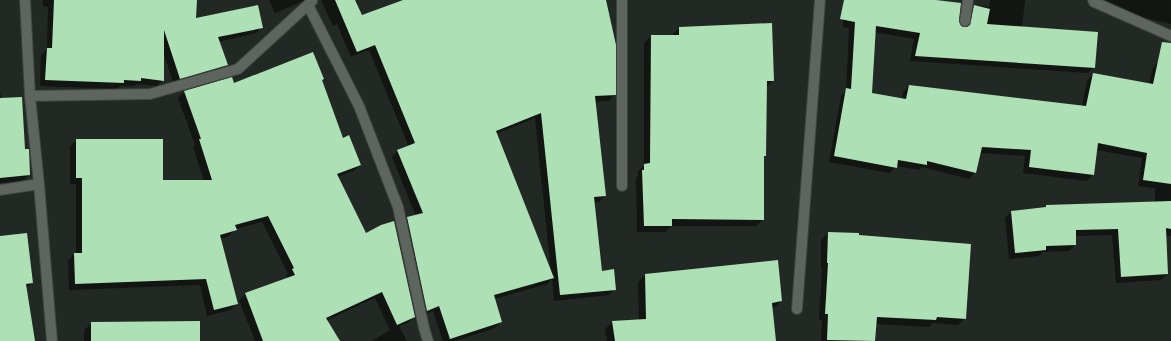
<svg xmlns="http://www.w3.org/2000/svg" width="1171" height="341" font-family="Rubik,sans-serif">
<rect width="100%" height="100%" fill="#222823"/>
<path fill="#0007" fill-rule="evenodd" d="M43 0H196L195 19 262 27 256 33 218 42 226 65 220 71 174 84 163 52V80L157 86 136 84 134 86H120L117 89 40 86 41 55 47 49 48 7 43 6Z
M269 0H306L275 13Z
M321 0H354L361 16 406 0H605L614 95 609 101 594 102 605 196 599 202H594L601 272 615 289 609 295 554 301 552 279 547 284 494 299 501 322 495 328 455 341H443L433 311 421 316 401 224 407 218 416 216 392 157 398 151 409 147 369 50 351 57 337 24 333 26ZM535 118 551 272 496 134Z
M844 0H927L958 23 961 27 966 28 968 11 974 5 989 7 990 0H1025L1022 28 1094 67 1088 73 910 61 914 39 874 32 871 94 902 99 903 92 909 86 1082 107 1087 81 1093 74 1149 85 1153 67 1159 61 1169 63 1171 42V236L1165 235 1167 274 1161 280 1116 283 1112 235 1075 236V245L1069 251 1043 252 1039 256 1009 259 1005 218 1011 212 1044 209 1047 206 1155 202V188L1138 186 1142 158 1096 150 1093 174 1087 181 1023 173 1025 156 980 153 975 172 969 179 922 167 919 170 896 166 890 173 829 162 841 96 846 91 849 28 843 27Z
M1097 0H1171V24L1106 9Z
M679 28 773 81 766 88 765 156 763 158V220L756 226H671L665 232H637L636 178 638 176V171L644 166V43L651 36H673V34Z
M231 79 233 84 321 81 343 139 360 165 353 171 338 177 366 234 414 316 407 323 399 326 407 341H372L390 330 375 298 327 320 339 341H255L239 300 246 294 288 278 286 276 288 274 262 222 235 229 229 236 220 239 237 304 230 310 207 316 200 285 69 290 68 261 74 254H76V184H70V146L77 140 162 181H204L193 147 195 145 178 98 184 92Z
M0 91 1 99 24 150 29 175 23 181 0 183Z
M828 233 858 235 965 318 958 325 932 323 929 327 876 324 874 341H821L822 320H819L822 269H821V240Z
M0 237 32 283 26 289 34 341H0Z
M645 275 781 301 774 308H772L775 341H607L605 329 612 322 639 321 638 282Z
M92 323 199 341H84V330Z"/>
<path fill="#ade0b5" d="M54 0H197L196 18 258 5 263 28 218 37 228 65 180 79 164 30V81L141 78V81L124 80V83L45 80 47 48H52Z
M335 0H355L362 15 403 0H606L616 45V95L595 96 606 196 594 197 602 271 614 269 616 290 560 295 541 113 496 131 554 278 494 295 502 322 450 339 439 306 427 311 407 217 423 213 397 150 415 143 375 45 357 52Z
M844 0H936L961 3 959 20 961 26 964 27H967L970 25 974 5 990 9 987 24 1098 32 1095 68 915 56 920 33 876 26 872 93 906 99 909 85 1086 106 1093 73 1153 84 1162 42 1171 43V184L1143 180 1147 153 1098 143 1094 175 1029 167 1031 150 982 147 976 173 927 161V165L898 160 897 168 834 156 846 88 851 89 855 22 840 19Z
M772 23 774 81H767L766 156H764V220L672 219V226H644L642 170H644V164L650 163 651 35H679V27Z
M313 52 324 79 322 80 343 138 349 135 361 165 337 174 366 233 381 225 394 221 415 317 397 325 382 292 326 318 340 341H263L245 293 295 275 292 269 294 268 268 216 235 225 237 230 220 235 238 304 214 310 206 279 75 284 74 253H82V178H76V139H163V180H212L199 139H201L184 91 232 77 234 83Z
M22 97 25 149H29L30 175 0 178V98Z
M1171 201V229L1166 228 1168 274 1121 277 1118 229 1076 230V245L1046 246V250L1015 253 1011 211 1046 207V205Z
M828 232 859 233V235L971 244 966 319 937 317 936 320 877 317 875 341 827 340 828 314H825L828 263H827Z
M27 233 33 283 26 284 35 341H0V236Z
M778 260 782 301 772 303 776 341H615L612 321 646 319 645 274Z
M200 321V341H91V322Z"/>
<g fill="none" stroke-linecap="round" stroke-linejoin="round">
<defs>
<path id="minor" d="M25 0 30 96 39 184 52 341
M622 0V186
M1093 0 1094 2 1171 36
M308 5 359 106 398 207 424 328 428 341
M965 21 968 0
M30 96 150 94 238 69 312 1
M0 190 39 184
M797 309 820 0"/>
</defs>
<use href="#minor" stroke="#3f4440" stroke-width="12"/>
<use href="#minor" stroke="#5d655e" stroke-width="10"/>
</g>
</svg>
